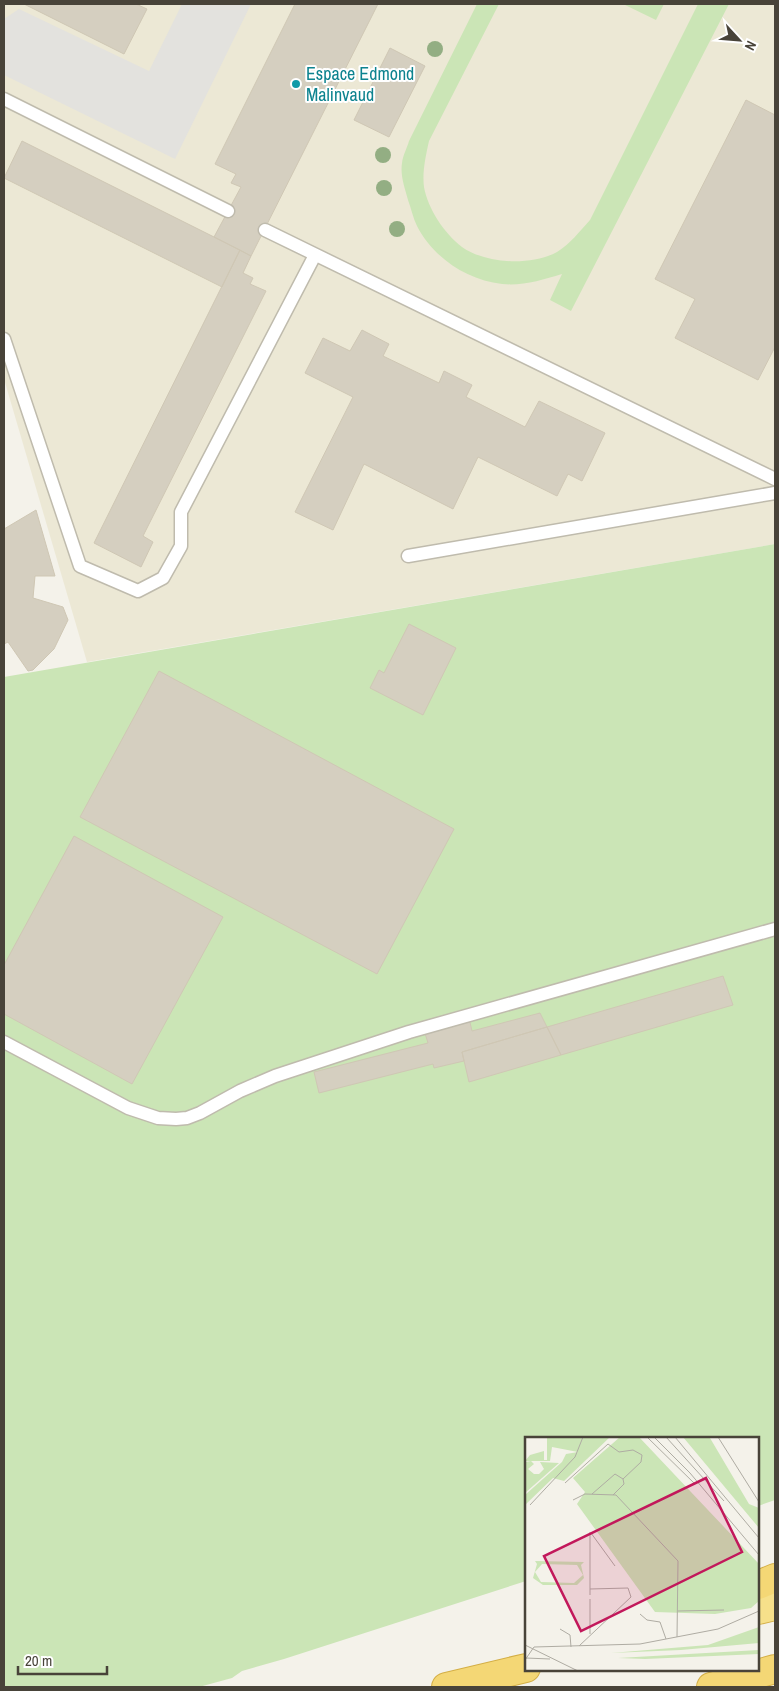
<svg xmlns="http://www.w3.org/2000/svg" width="779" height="1691" font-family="'Archivo Narrow',sans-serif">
<rect width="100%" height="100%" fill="#f4f2ea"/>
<path fill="#ece8d5" d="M4 4H775V544L87 662 4 379Z"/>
<path fill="#cbe5b6" d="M477 4H499L429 141C426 155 422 172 424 187 428 209 444 233 462 247 486 264 531 266 557 252 570 244 580 231 590 220L698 4H729L571 311 550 300 562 274C542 280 523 286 502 284 466 280 433 257 417 226 413 218 411 208 408 200 405 188 400 176 402 163 403 155 407 148 409 141Z
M623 4H664L656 20Z
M775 544V1500L758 1506V1438H526V1581L284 1659 242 1671 232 1678 199 1687H4V677Z"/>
<path fill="#e3e2de" d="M182 4H251L175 159 4 75V19L19 9 149 71Z"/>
<path fill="#d5cfc0" stroke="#cfc7b4" d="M24 4H136L147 9 124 54Z
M295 4H378L251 256 214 237 241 187 231 183 236 174 215 164Z
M390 48 425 66 389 137 354 120Z
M746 100 775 115V347L758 380 675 338 695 299 655 279Z
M22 141 240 250 222 287 4 178Z
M240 250 251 256 243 273 253 278 250 284 266 291 143 536 153 542 141 567 94 543Z
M362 330 389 344 383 356 439 383 444 371 472 385 466 397 525 427 539 401 605 433 582 481 568 474 557 496 478 457 453 509 364 464 333 530 295 512 353 397 305 373 323 338 350 351Z
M36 510 55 576H35L33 598 63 607 68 620 54 649 33 670 28 671 8 642 4 644V529Z
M409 624 456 648 423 715 370 688 379 670 384 673Z
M159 671 454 829 377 974 80 817Z
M74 836 223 917 132 1084 4 1014V965Z
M723 976 733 1005 561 1055 547 1027Z
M540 1013 547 1027 462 1052 464 1061 434 1068 433 1064 319 1093 314 1072 428 1043 424 1030 469 1018 472 1031Z
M547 1027 561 1055 469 1082 462 1052Z"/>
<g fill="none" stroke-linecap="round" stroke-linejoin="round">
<defs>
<path id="service" d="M4 99 228 211
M265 230 775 479
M4 339 80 566 138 591 163 578 181 546V512L315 255
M408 556 775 493
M4 1042 128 1108 158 1118 176 1119 187 1118 200 1113 240 1091 275 1076 409 1032 775 929"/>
<path id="trunk" d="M758 1610 775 1606"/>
<path id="motorway" d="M758 1585 775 1578
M446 1687 526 1668
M711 1687 775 1669"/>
</defs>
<use href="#service" stroke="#bfbbad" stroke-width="15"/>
<use href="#trunk" stroke="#d3ae45" stroke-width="30"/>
<use href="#motorway" stroke="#d3ae45" stroke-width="30"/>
<use href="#service" stroke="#fff" stroke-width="12"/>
<use href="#trunk" stroke="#f6e08a" stroke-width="28"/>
<use href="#motorway" stroke="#f4d775" stroke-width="28"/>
</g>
<g fill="#93ae83">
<circle cx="435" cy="49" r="8"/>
<circle cx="383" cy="155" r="8"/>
<circle cx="384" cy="188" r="8"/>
<circle cx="397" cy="229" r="8"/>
</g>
<circle fill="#0f9aa8" stroke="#fff" stroke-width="2" cx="296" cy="84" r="5"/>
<g text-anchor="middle" stroke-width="4" stroke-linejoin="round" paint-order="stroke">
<g font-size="18" fill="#0d838f" stroke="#fff" text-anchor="start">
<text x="306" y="80">Espace Edmond<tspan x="306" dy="21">Malinvaud</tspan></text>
</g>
</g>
<g transform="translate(525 1437)">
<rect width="234" height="234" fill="#f4f2ea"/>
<path d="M22 0H85L39 44 28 41 0 68V58L37 25 41 17 53 15 27 10 25 24H0L5 18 19 14V23H22ZM95 0H114L234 127V164L226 171 190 177 130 175 52 67 60 55 48 41ZM158 0 185 1 224 67 234 71V91ZM6 24 9 27 3 32 9 37H14L19 32 15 25 34 26 0 56V25ZM10 124 59 125 56 128 59 141 52 148H18L8 141 12 127ZM17 127 52 128 58 138 49 146 16 145 10 135ZM234 190V206L156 213 86 216 183 208ZM234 213V217L120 222 93 221Z" fill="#cbe5b6" fill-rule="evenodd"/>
<path fill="none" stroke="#afaca3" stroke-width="1" d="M122 0 170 47M129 0 165 36 234 118M141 0 199 64M150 0 234 101M193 0 234 65M40 46 83 7 94 15 108 13 117 18 116 25 98 42 90 37 67 57M88 58 99 47 98 42M48 63 60 57 91 58 153 124 152 200M5 68 50 20 58 0M66 96 90 129M65 158V95M153 174 199 173M115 177 122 183 135 185 141 202M35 192 45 198 46 210M65 197V162M0 208 53 234M54 209 106 160 103 151 65 152M1 221 25 222M0 223 9 210 115 207 193 192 234 174M156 234H200"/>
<path fill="#c2185b" fill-opacity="0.15" stroke="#c2185b" stroke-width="2.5" d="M181 41 217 115 56 194 19 119Z"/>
<rect width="234" height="234" fill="none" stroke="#484339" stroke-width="2.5"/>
</g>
<rect width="779" height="1691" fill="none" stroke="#484339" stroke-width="10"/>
<g transform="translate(739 40) rotate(116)" stroke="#ffffff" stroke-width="4" paint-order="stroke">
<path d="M0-4L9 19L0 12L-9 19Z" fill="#484339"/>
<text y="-8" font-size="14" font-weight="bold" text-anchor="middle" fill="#484339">N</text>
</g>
<path d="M18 1666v8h89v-8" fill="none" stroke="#484339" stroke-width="2.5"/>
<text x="25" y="1666" font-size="15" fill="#484339" stroke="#ffffff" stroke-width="4" paint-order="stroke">20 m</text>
</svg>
